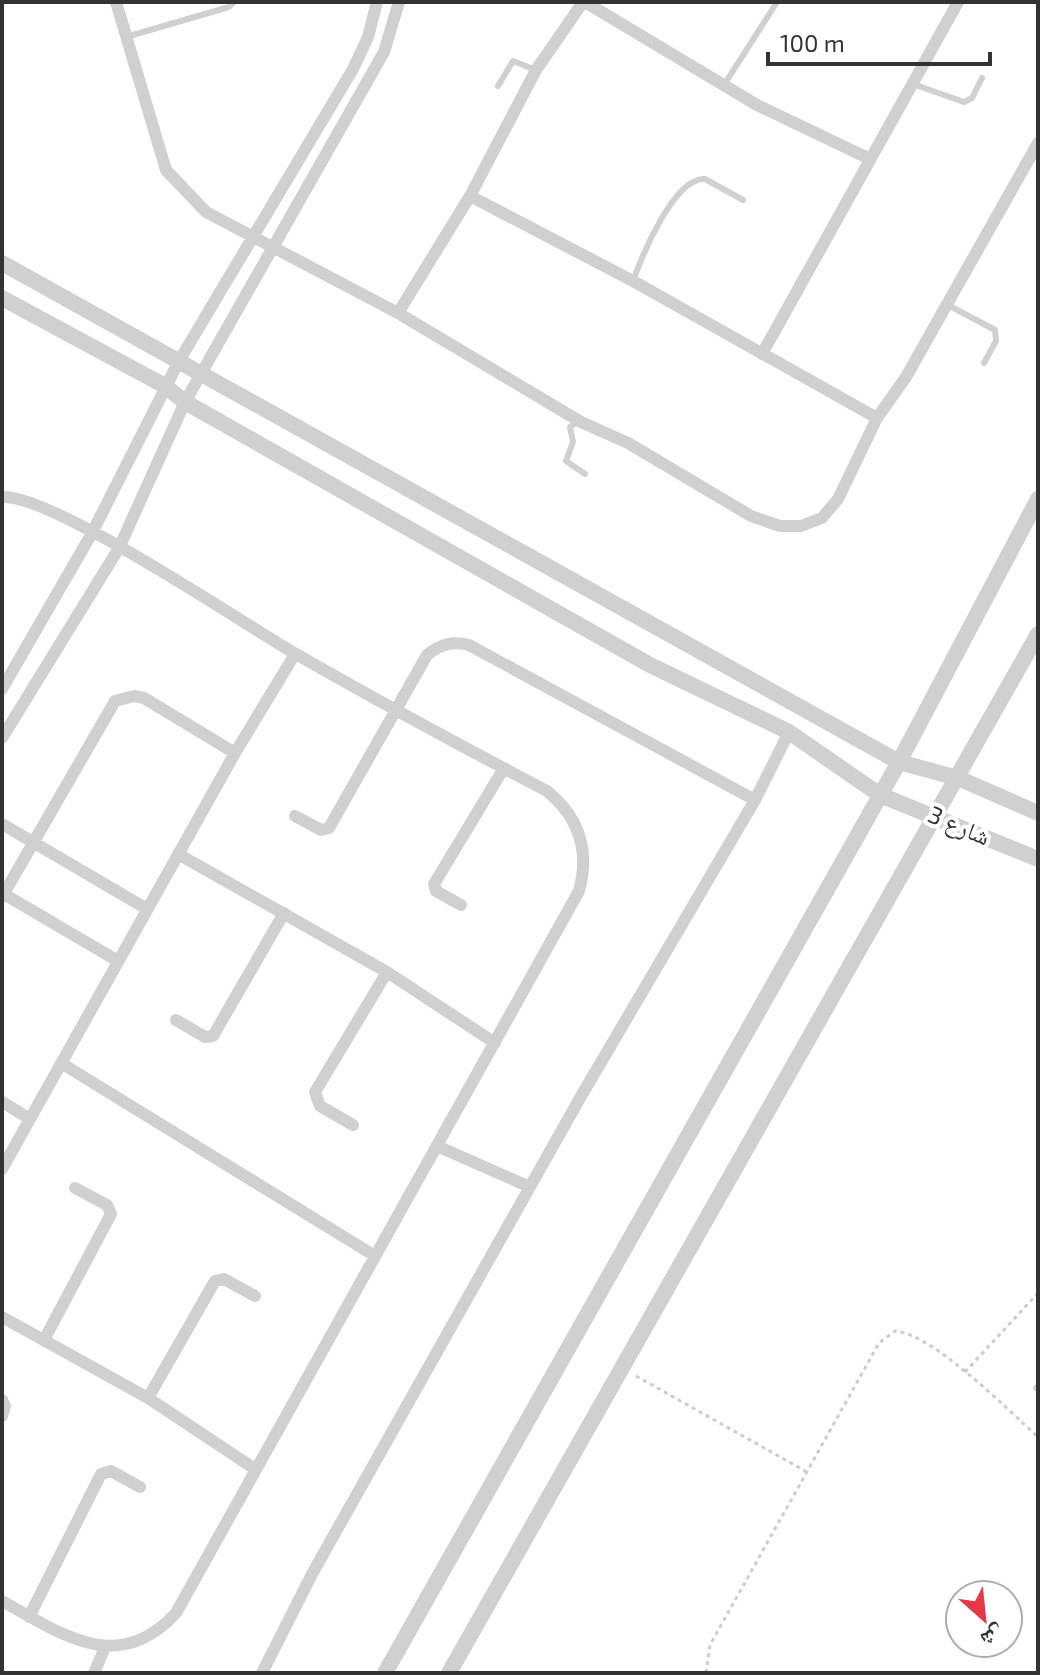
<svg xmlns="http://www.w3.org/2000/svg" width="1040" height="1675" font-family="'Exo 2','Noto Naskh Arabic',sans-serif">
<rect width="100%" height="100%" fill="#fff"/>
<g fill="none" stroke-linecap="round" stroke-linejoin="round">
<path stroke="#cdcdcd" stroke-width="3" stroke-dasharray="4 4" stroke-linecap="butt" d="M965 1372 1038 1293
M636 1376 807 1472
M706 1673 710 1645 879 1343 895 1331C933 1334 1008 1410 1038 1437"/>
<path stroke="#d0d0d0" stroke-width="6" d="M126 37 229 7 234 2
M913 84 964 102 972 98 982 78
M724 85 777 2
M498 86 513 61 536 70
M633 281C642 256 674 177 705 179L743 200
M948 305 995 330 996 341 984 363
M577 422 570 427 573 442 566 461 585 474
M1036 1388 1038 1386"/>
<path stroke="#d0d0d0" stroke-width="12" d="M116 2 166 170 206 212 398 313 581 422 628 443 751 516 780 526H801L822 518 838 499 877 418 906 377 1038 143
M585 2 757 105 870 159
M470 196 633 281 877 418
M398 313 470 196 536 70 583 2
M762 354 958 2
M2 497C50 493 242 623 296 654 378 701 463 747 547 791 580 818 590 851 579 891L176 1613C119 1675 64 1636 2 1601
M2 689 92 533 179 361 353 69 368 37 377 2
M2 738 119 548 185 402 384 52 399 2
M295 816 321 830 329 828 427 655C441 644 452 641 469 645L755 800
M2 824 147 909
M178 854 387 972 495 1043
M2 893 118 961
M2 897 115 701 134 696 144 698 235 753
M461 905 436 891 434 884 504 768
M176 1020 205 1037 213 1036 284 913
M61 1063 375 1256
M2 1102 30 1119
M353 1125 320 1106 315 1092 387 972
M437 1146 530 1187
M2 1169 235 753 295 654
M2 1317 148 1398 255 1469
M44 1340 111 1214 107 1205 75 1188
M148 1398 215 1281 224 1279 255 1296
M2 1400 5 1406 2 1416
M29 1617 101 1474 111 1471 140 1487
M94 1673 103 1652
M262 1673 312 1574 580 1098 755 800 789 732"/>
<path stroke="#d0d0d0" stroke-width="16" d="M2 263 899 762 958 778 1038 813
M2 298 165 386 185 402 650 665 789 732 880 795 1038 859
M385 1673 899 762 1038 499
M449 1673 1038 634"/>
</g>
<g text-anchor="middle" stroke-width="8" stroke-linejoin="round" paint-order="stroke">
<g font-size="24" fill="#333" stroke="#fff">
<text transform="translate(959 826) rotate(23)" y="8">شارع 3</text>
</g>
</g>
<rect width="1040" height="1675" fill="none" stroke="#333333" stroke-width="8"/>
<g transform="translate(984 1619) rotate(153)"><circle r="38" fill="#ffffff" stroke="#adadad" stroke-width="2"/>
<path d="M0-6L14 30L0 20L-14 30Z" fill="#e63946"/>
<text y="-12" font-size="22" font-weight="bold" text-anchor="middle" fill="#333333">ش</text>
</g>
<path d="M768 52v12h222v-12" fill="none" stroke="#333333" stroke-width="4"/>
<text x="780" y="52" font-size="24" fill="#333333" stroke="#ffffff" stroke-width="6" paint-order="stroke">100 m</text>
</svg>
